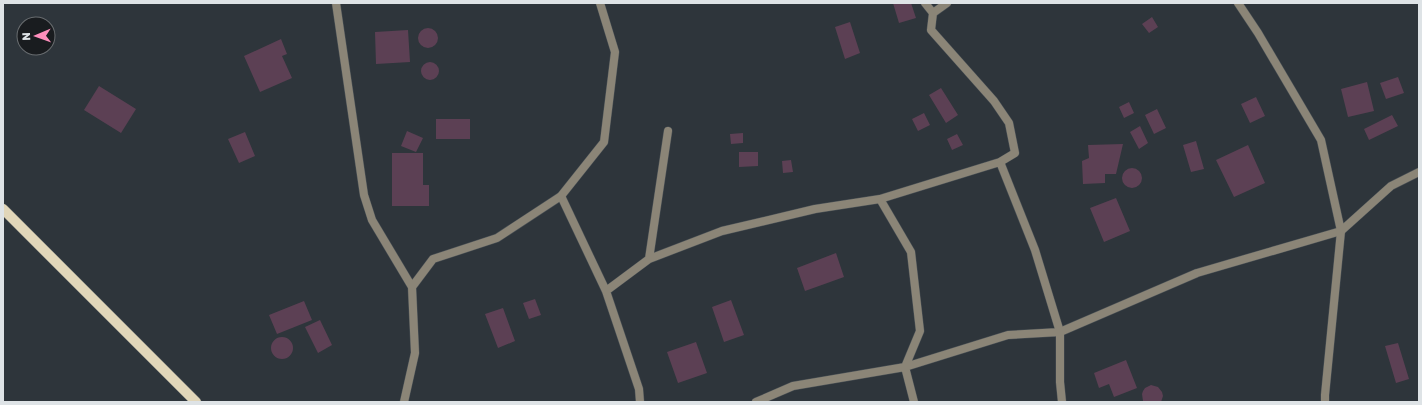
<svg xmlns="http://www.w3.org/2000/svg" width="1422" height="405" font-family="'Golos Text',sans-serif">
<rect width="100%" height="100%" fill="#2e353b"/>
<path fill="#5c4054" d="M893 3H911L916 18 899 23Z
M1152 17 1158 27 1149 33 1142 24Z
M850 22 860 53 845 59 835 27Z
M418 38a10 10 0 1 1 20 0a10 10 0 1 1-20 0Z
M408 30 410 62 376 64 375 32Z
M281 39 287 54 282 56 292 78 260 92 244 56Z
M421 71a9 9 0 1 1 18 0a9 9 0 1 1-18 0Z
M1398 77 1404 93 1386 99 1380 83Z
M1367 82 1374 111 1348 117 1341 89Z
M99 86 136 109 121 133 84 110Z
M941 88 958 115 946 123 929 95Z
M1256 97 1265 116 1250 123 1241 104Z
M1129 102 1134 113 1124 118 1119 107Z
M1157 109 1166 128 1154 134 1145 115Z
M924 113 930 125 918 131 912 119Z
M1392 115 1398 126 1369 140 1364 129Z
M436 119H470V139H436Z
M1140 126 1148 143 1139 149 1130 132Z
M407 131 423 138 416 152 401 146Z
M245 132 255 156 239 163 228 139Z
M743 133V143L731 144 730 134Z
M957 134 963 145 952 150 947 139Z
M1196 141 1204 169 1191 172 1183 145Z
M1123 144 1116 174H1105V183L1083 184 1082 161 1089 158 1088 145Z
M1248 145 1265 183 1234 197 1216 160Z
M739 152H758V166L739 167Z
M392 153H423V185H429V206H392Z
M791 160 793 172 783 173 782 161Z
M1122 178a10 10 0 1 1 20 0a10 10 0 1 1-20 0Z
M1116 198 1130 231 1104 242 1090 208Z
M836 253 844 277 805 291 797 268Z
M535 299 541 315 529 319 523 303Z
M731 300 744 335 724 342 712 307Z
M304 301 312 320 277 334 269 315Z
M503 308 515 341 498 348 485 314Z
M320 320 332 345 318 353 305 327Z
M271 348a11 11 0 1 1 22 0a11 11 0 1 1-22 0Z
M696 342 707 373 678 383 667 352Z
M1398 343 1409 379 1396 383 1385 346Z
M1126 360 1137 388 1114 397 1109 384 1099 388 1094 373Z
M1151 385 1158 387 1162 392 1163 396 1161 402H1144L1143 401 1142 394 1143 391 1145 388Z"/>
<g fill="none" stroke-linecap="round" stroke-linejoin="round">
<defs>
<path id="service" d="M925 3 933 13
M947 3 933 13 931 30 994 101 1009 123 1015 153 1000 162 1035 250 1060 332V382L1062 402
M561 196 606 291
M880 199 1000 162
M649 259 722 231 815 209 880 199 911 252 920 331 905 367 914 402
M640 402 639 389 606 291 649 259 668 131
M756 402 793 386 905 367 1008 335 1060 332 1197 273 1341 231"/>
<path id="minor" d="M336 3 364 195 372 220 412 287
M1238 3 1258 33 1321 140 1341 231
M404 402 415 353 412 287 433 259 497 238 561 196 604 142 615 52 600 3
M1325 402V395L1341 231 1391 186 1419 172"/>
<path id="primary" d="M3 209 196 402"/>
</defs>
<use href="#service" stroke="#4a5156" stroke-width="9"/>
<use href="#minor" stroke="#4a5156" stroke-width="9"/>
<use href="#primary" stroke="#4a5156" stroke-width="11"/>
<use href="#service" stroke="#8b8577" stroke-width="8"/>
<use href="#minor" stroke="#8b8577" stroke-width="8"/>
<use href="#primary" stroke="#e1d6b9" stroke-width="10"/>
</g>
<rect width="1422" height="405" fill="none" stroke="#dee3e6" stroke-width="8"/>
<g transform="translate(36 36) rotate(268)"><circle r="19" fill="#191c1f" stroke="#686c6f"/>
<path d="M0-3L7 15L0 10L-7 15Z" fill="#fe8ebc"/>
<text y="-6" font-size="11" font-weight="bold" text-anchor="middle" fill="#dee3e6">N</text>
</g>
</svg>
